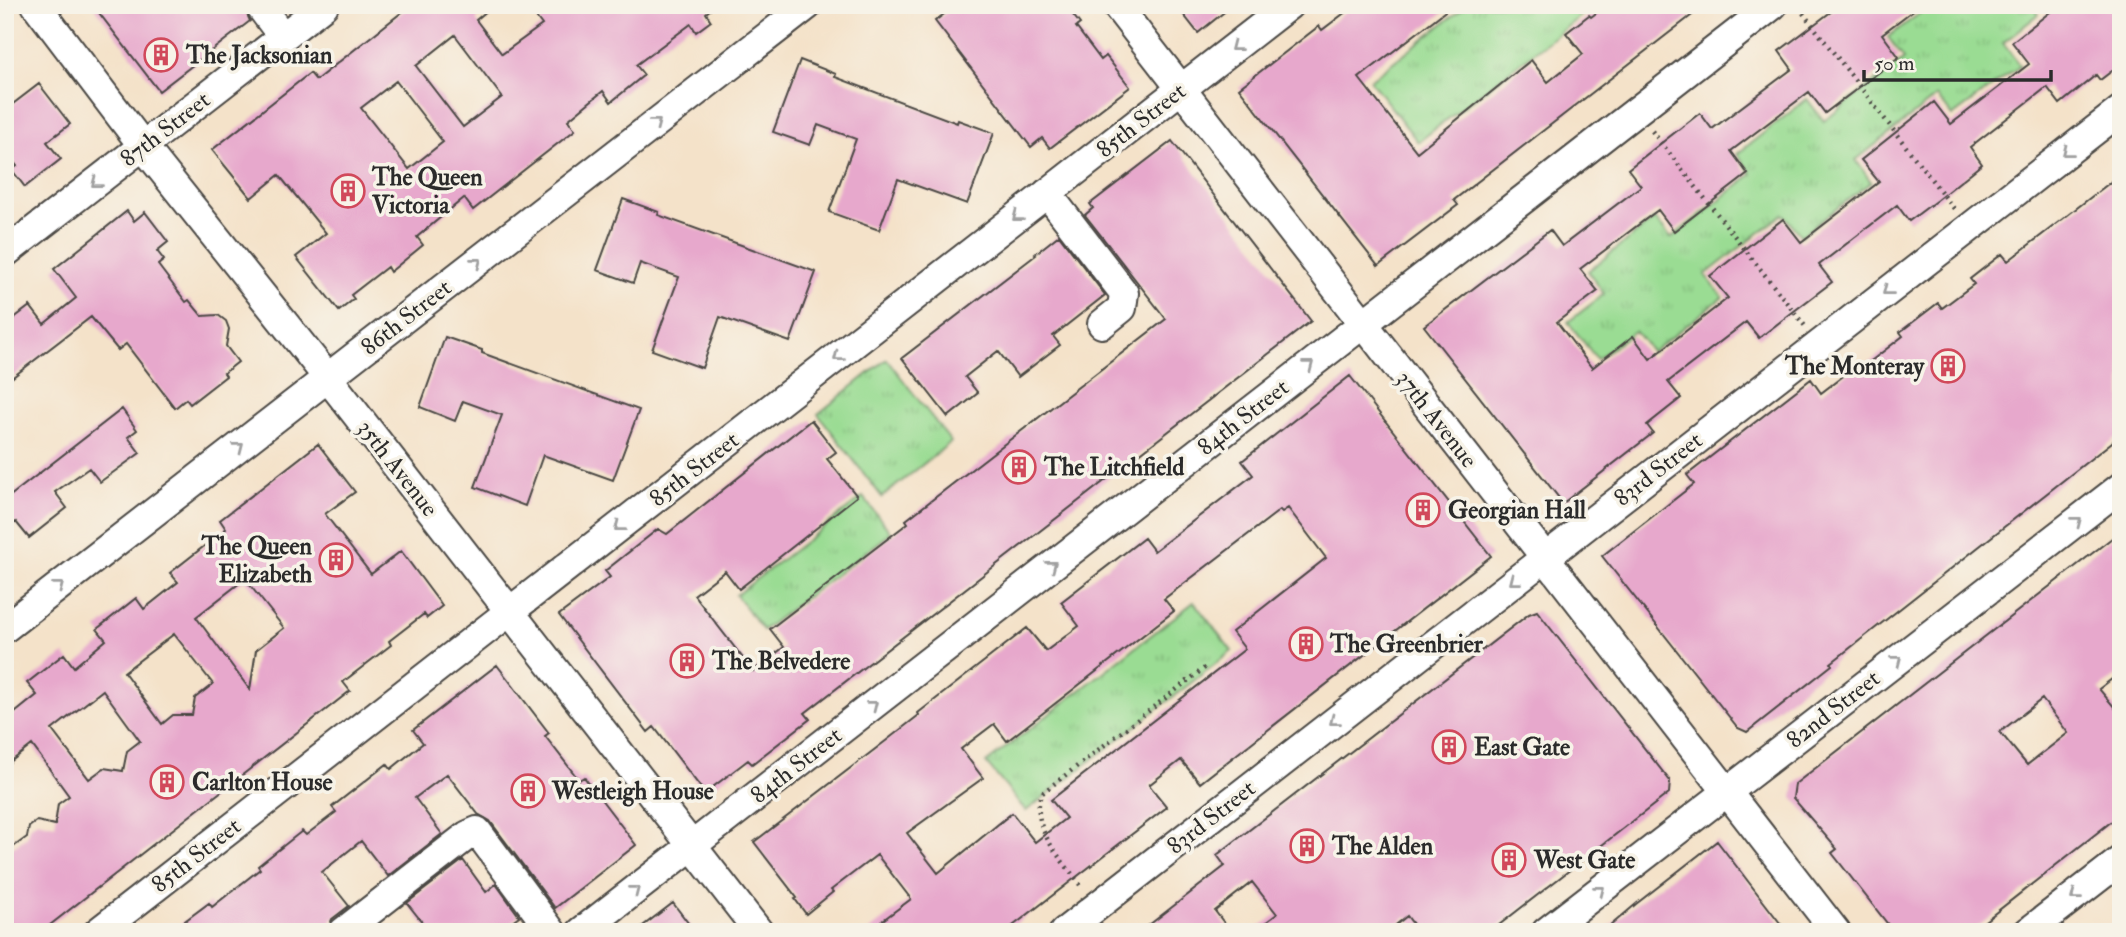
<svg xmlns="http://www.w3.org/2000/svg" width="2126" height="937" font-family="'IM FELL Double Pica',serif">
<defs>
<pattern id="park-tufts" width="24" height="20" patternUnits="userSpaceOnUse" patternTransform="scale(1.75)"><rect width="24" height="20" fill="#9adc93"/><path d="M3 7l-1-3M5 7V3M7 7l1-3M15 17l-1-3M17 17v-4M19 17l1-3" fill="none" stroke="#85bd7f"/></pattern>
</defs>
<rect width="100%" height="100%" fill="#f7f3e8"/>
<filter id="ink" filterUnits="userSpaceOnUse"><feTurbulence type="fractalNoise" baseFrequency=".0143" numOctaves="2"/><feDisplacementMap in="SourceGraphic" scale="14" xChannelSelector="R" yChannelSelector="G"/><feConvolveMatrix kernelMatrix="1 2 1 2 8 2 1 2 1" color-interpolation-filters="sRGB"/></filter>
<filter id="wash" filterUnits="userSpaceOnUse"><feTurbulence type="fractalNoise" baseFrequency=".00686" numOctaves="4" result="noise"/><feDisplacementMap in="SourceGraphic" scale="28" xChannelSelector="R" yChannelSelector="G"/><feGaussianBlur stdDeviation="1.57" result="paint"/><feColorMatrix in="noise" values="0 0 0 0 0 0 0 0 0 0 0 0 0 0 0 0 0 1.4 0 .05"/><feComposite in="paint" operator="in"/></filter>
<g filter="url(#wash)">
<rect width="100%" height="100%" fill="#f4e2c9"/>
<path fill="url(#park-tufts)" stroke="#62845f" stroke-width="2" d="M1467 5H1595L1418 142 1370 80Z
M1931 5H2032L2039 14 2003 43 2020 66 1952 116 1937 96 1856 160 1871 182 1801 236 1783 214 1705 275 1723 297 1652 352 1635 331 1597 359 1568 322 1604 294 1588 271 1655 219 1671 238 1752 174 1737 154 1807 99 1824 121 1904 59 1888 37Z
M887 359 951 442 882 497 818 414Z
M863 497 891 533 763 630 736 595Z
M1194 602 1232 651 1026 811 986 763Z"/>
<g id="blocks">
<path fill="#e7a8cc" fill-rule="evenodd" d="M93 5H243L250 21 159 91Z
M411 5H494L476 20 502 54 542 25 527 5H716L706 13 711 21 696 32 691 24 636 65 644 75 611 102 603 91 568 120 575 130 473 210 464 198 417 237 423 245 390 272 387 267 351 295 354 299 339 311 296 257 326 233 279 175 251 198 212 150 310 73 316 80ZM455 35 502 97 463 127 416 66ZM396 81 443 142 409 169 361 108Z
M956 5H1065L1080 24 1076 27 1101 60 1106 56 1130 87 1050 148 1042 138 1031 147 935 21Z
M1176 5H1233L1198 33Z
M1355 5H1453L1359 78 1417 152 1531 60 1548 82 1583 54 1566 33 1589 15 1591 17 1607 5H1705L1454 200 1458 205 1378 266 1239 88 1319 26 1322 30Z
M1840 5H1920L1882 34 1899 57 1825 113 1809 92 1731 151 1748 174 1674 231 1658 210 1580 269 1598 291 1557 322 1592 368 1633 336 1650 359 1728 298 1710 276 1783 219 1801 242 1879 182 1861 160 1934 102 1951 124 2029 64 2012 42 2059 5H2121V64L2100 80 2096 75 2060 104 2047 87 1970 147 1982 164 1937 200 1909 221 1897 205 1819 265 1832 282 1759 338 1746 322 1668 382 1681 398 1647 425 1653 433 1563 503 1424 326 1550 230 1562 246 1641 186 1628 169 1700 113 1712 129 1792 69 1779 51Z
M800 60 836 74 835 77 957 123 958 120 994 133 967 204 898 179 879 230 829 212 856 139 818 125 810 145 773 132Z
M39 84 70 124 47 142 61 159 25 187 12 170 17 166 5 151V110Z
M1172 141 1311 321 805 713 810 719 752 764 748 760 705 793 654 727 648 732 559 615 610 577 605 571 658 529 667 534 811 420 836 452 827 459 857 496 739 589 725 571 694 595 753 671 784 647 770 629 908 523 906 520 1166 319 1085 215 1093 208 1090 204Z
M2121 174V435L1831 663 1832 665 1747 732 1738 728 1602 556 1694 484 1687 475 1811 379 1821 393 1855 367 1858 371 1903 336 1900 332 1938 303 1942 308 1974 284 1970 279 2002 254 2008 261Z
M623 199 659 212 658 215 816 272 790 342 720 317 702 368 652 350 679 277 640 263 633 283 597 270Z
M127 211 134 221 145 212 168 242 157 251 164 260 158 265 186 302 189 300 202 316 218 315 226 321 229 329 226 346 238 362 224 373 226 376 190 404 186 399 175 408 126 344 118 350 91 317 5 383V325L30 306 44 324 76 298 54 269Z
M1059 235 1105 295 1053 336 1060 345 1018 377 998 351 965 377 978 393 948 417 902 358 1036 255 1035 254Z
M445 337 482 350V353L639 410 613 480 543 455 525 506 475 487 502 415 463 401 455 421 420 407Z
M1350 376 1491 556 1200 783 1181 760 1149 785 1167 807 1005 932H867L911 899 877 855 831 890 833 892 806 914 795 899 797 898 754 842 887 740 919 715 918 713 1027 628 1046 651 1079 626 1061 602 1144 538 1154 551 1253 475 1242 461ZM1288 508 1326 558 1232 632 1245 649 1051 800 1066 818 1035 842 1012 813 938 873 907 833 983 778 961 749 994 724 1007 741 1174 611 1164 599 1280 510 1282 512Z
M122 409 137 430 128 437 140 453 100 482 89 468 55 492 67 508 29 538 16 522 5 531V500Z
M318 444 355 492 325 514 371 574 401 551 442 606 427 618 424 614 389 641 391 645 343 682 350 691 41 932H5V853L27 837 29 827 37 821 55 825 58 804 69 796 32 745 5 766V721L37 695 27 683 64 654 74 667 106 640 97 629 136 598 144 609 178 582 170 573 226 529 220 520ZM245 579 284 628 256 650 250 690 196 617ZM174 634 213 684 195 698 192 715H173L162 724 124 672ZM103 690 140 741 127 751 123 771 104 768 89 779 52 730Z
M2121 531V672L2099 689 2121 715V814L1971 932H1894L1832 853 1837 849 1793 798 1795 784ZM2042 699 2068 733 2027 765 2000 732Z
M1537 611 1670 781 1669 793 1490 932H1419L1407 916 1387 932H1253L1277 914 1252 882 1215 911 1231 932H1140L1225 866 1217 855 1529 614Z
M497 665 549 733 545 736 579 780 584 777 636 845 555 908 490 821 478 814 447 774 415 798 442 834 388 876 361 841 322 872 349 906 332 919 327 932H170L209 903 212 907 260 869 258 866 302 831 306 835 336 812 332 807 387 764 391 769 423 743 413 730Z
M1717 841 1787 932H1603L1636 904Z
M463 860 486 892 496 884 519 916 511 922 518 932H430L407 903Z
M673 903 695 932H635Z"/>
</g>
</g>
<g filter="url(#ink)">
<use href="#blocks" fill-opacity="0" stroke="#494643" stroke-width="2"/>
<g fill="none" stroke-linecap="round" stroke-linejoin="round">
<defs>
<path id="minor" d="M36 5 143 146 328 378 759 932
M259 5 283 37
M1116 5 1836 932
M1047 193 1124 293 1122 308 1102 324
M5 253 324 5
M5 628 808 5
M98 932 1289 5
M343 932 468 835 477 831 552 932
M581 932 1773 5
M1064 932 2121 110
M1546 932 2121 487
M2028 932 2121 860"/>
</defs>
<use href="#minor" stroke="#494643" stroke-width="32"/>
<path stroke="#494643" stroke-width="4.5" stroke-dasharray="2 5" stroke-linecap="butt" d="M1803 13 1955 210
M1652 131 1805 326
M1080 885C1062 858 1030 830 1041 794L1207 666"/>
<use href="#minor" stroke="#fff" stroke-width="28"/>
</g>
<defs><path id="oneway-chevron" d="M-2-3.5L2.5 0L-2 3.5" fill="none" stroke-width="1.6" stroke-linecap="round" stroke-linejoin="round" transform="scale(1.75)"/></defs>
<g stroke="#a0a0a0">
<use href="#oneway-chevron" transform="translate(1235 47) rotate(142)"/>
<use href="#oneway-chevron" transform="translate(656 123) rotate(-38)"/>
<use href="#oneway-chevron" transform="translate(2067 152) rotate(142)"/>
<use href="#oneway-chevron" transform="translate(96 183) rotate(142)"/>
<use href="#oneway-chevron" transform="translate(1017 217) rotate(142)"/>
<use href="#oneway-chevron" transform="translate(477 262) rotate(-38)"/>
<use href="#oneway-chevron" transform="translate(1887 291) rotate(142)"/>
<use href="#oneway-chevron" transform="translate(838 357) rotate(142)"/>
<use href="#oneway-chevron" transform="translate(1309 365) rotate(-38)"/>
<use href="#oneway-chevron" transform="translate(239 447) rotate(-38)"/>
<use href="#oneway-chevron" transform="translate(2077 521) rotate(-38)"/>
<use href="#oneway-chevron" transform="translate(619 527) rotate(142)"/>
<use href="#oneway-chevron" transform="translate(1052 565) rotate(-38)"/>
<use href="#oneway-chevron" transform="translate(1514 581) rotate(142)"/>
<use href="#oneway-chevron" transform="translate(59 586) rotate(-38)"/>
<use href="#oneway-chevron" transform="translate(1897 660) rotate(-38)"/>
<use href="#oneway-chevron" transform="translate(873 705) rotate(-38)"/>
<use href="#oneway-chevron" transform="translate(1334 721) rotate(142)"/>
<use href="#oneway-chevron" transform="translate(635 890) rotate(-38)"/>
<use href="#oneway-chevron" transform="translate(1600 890) rotate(-38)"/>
<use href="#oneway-chevron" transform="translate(2075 896) rotate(142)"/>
</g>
</g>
<defs>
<symbol id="building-ring" viewBox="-11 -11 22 22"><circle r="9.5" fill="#f7f3e8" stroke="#d1495b" stroke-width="1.5"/><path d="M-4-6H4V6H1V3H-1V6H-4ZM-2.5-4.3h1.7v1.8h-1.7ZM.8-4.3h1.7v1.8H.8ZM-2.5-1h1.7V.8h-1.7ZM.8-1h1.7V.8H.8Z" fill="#d1495b"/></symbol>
</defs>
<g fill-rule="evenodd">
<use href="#building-ring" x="142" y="36" width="38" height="38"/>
<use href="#building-ring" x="329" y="172" width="38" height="38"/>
<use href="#building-ring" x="1929" y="347" width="38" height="38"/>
<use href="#building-ring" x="1000" y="448" width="38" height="38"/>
<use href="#building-ring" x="1404" y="491" width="38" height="38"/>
<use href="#building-ring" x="317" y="541" width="38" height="38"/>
<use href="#building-ring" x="1287" y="625" width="38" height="38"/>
<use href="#building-ring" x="668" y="642" width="38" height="38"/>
<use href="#building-ring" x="1430" y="728" width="38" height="38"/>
<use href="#building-ring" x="148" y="763" width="38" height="38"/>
<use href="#building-ring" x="509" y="772" width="38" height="38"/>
<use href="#building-ring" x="1288" y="827" width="38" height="38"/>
<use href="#building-ring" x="1490" y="841" width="38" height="38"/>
</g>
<g text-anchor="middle" stroke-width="7" stroke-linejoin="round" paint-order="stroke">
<g font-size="24" font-weight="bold" fill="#2b2b2b" stroke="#f7f3e8" text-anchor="start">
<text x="186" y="63">The Jacksonian</text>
<text x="372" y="185">The Queen<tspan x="372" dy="28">Victoria</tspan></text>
<text x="1924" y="374" text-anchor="end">The Monteray</text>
<text x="1044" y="475">The Litchfield</text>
<text x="1448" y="518">Georgian Hall</text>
<text x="312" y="554" text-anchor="end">The Queen<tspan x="312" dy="28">Elizabeth</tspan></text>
<text x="1330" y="652">The Greenbrier</text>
<text x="712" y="669">The Belvedere</text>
<text x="1474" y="755">East Gate</text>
<text x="192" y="790">Carlton House</text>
<text x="552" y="799">Westleigh House</text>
<text x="1332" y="854">The Alden</text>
<text x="1534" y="868">West Gate</text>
</g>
<g font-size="24" fill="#2b2b2b" stroke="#f7f3e8">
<text transform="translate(1141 120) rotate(-38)" y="8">85th Street</text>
<text transform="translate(165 129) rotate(-38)" y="8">87th Street</text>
<text transform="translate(406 317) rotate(-38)" y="8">86th Street</text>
<text transform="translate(1243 417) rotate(-38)" y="8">84th Street</text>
<text transform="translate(1437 419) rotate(52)" y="8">37th Avenue</text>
<text transform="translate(398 468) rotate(52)" y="8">35th Avenue</text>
<text transform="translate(694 469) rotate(-38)" y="8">85th Street</text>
<text transform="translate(1658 469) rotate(-38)" y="8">83rd Street</text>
<text transform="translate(1833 709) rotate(-38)" y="8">82nd Street</text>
<text transform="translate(796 765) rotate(-38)" y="8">84th Street</text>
<text transform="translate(1211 817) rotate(-38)" y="8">83rd Street</text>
<text transform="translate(196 855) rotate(-38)" y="8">85th Street</text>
</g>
</g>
<rect width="2126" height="937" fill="none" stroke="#f7f3e8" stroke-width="28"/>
<path d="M1864 70v10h187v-10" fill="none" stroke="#2b2b2b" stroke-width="3.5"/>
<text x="1874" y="70" font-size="21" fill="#2b2b2b" stroke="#f7f3e8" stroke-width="5" paint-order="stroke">50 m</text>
</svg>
